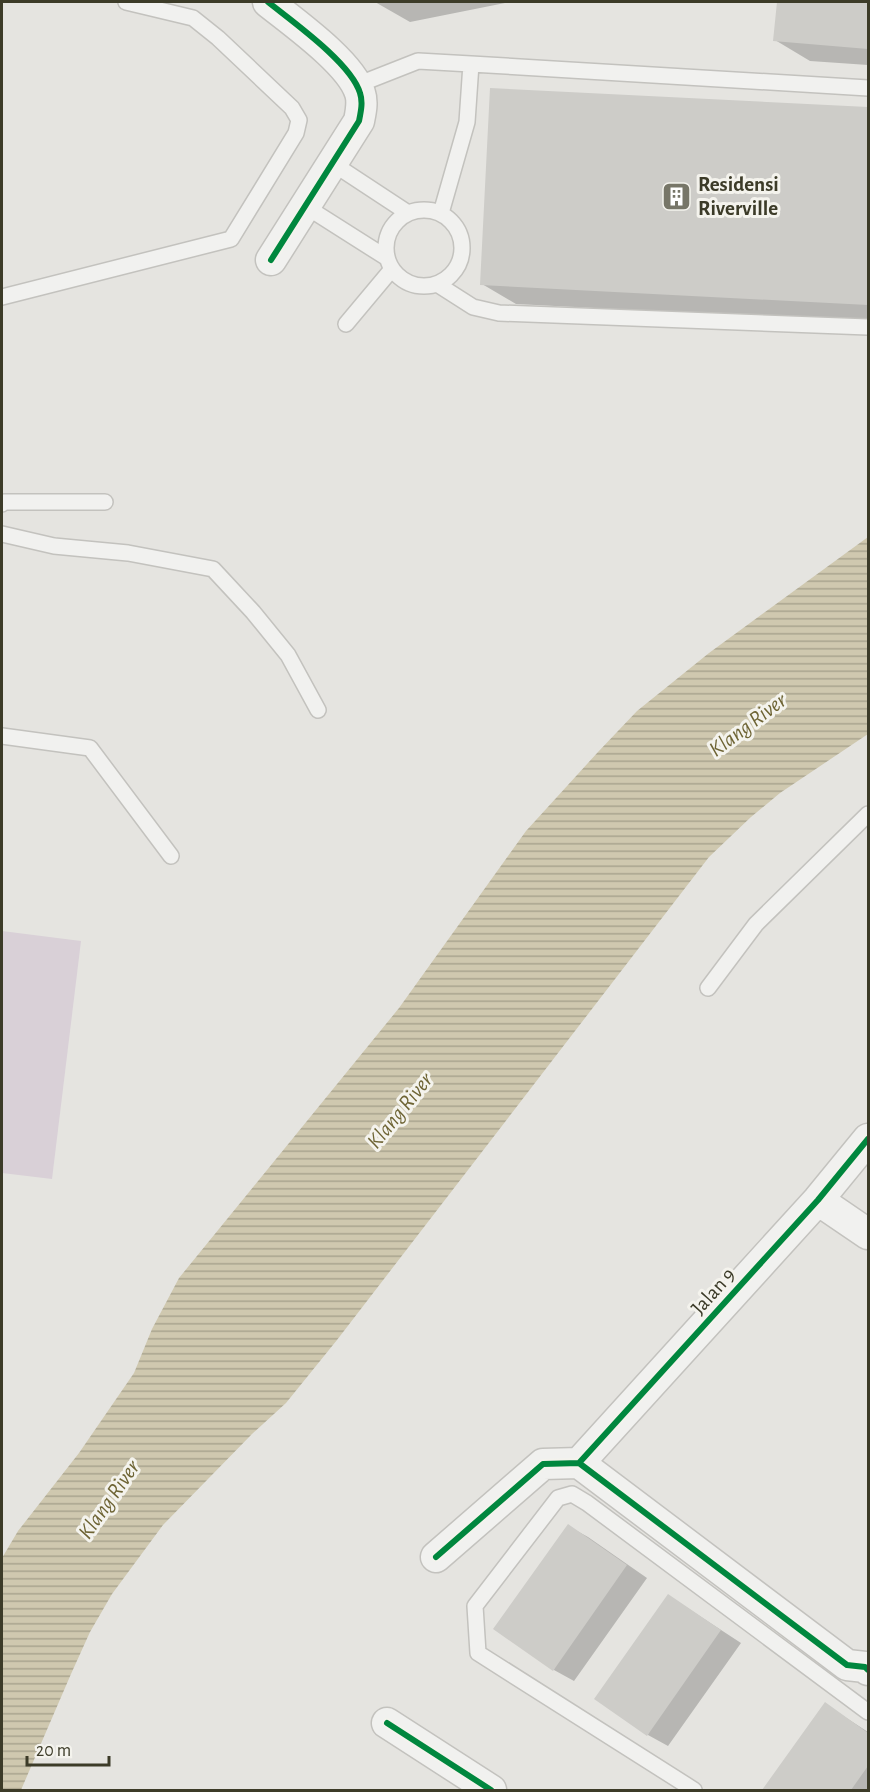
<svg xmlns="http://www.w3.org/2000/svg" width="870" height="1792" font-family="'Alegreya Sans',sans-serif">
<defs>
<pattern id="water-rules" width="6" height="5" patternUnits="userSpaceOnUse" patternTransform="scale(1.5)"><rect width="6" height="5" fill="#cfc8af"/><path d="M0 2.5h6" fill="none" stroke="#a9a48e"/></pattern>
</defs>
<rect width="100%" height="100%" fill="#e5e4e0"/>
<path fill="#d9d0d7" d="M2 931 81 941 52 1179 2 1173Z"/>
<path fill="url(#water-rules)" d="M868 537V734L780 793 751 817 709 857 337 1340 286 1403 252 1434 163 1525 112 1594 90 1632 71 1674 21 1790H2V1558L18 1531 79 1453 134 1373 152 1329 179 1278 399 1008 526 831 598 752 637 711 709 653Z"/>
<path fill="#0003" d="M375 2H510L410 22Z
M778 2H868V65L810 61 775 40Z
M492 90 868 109V322L516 304 482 284Z
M568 1526 588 1537 647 1578 574 1681 554 1670Z
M669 1596 741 1643 668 1746 648 1735Z
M825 1704 868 1732V1790H764Z"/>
<path fill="#cdccc8" d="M777 2H868V49L773 41Z
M490 88 868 107V305L480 285Z
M568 1524 627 1565 553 1671 493 1629Z
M668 1594 721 1630 647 1736 594 1699Z
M825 1702 868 1733V1766L851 1790H762Z"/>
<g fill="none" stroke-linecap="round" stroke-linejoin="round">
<defs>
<path id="service" d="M357 85 418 61 471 64
M332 163 408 213
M305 206 387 258
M386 248a38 38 0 1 1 76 0a38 38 0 1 1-76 0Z
M441 213 467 122 471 64 868 88
M437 284 473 307 499 313 868 327
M2 297 231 239 296 133 299 120 292 108 218 38 193 18 126 2
M346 324 392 269
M2 504 4 502H105
M2 534 54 546 128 553 213 569 253 612 288 655 318 710
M2 736 90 748 171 856
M708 988 756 924 868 814
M694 1790 478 1653 475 1606 558 1498 572 1494 587 1503 868 1712"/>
<path id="minor" d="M268 2C293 22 351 63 360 93 363 102 361 111 359 121L271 260
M818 1200 868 1234
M579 1463 818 1200 868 1139
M436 1557 543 1464 579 1463 847 1665 865 1667 868 1670
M387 1723 491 1790"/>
</defs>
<use href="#service" stroke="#c3c2be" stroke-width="18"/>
<use href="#minor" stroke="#c3c2be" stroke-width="33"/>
<use href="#service" stroke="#f1f1ef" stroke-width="15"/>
<use href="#minor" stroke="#f1f1ef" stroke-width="30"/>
<defs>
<path id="cycleway" d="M268 2C293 22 351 63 360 93 363 102 361 111 359 121L271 260
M579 1463 818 1200 868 1139
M436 1557 543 1464 579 1463 847 1665 865 1667 868 1670
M387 1723 491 1790"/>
</defs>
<use href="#cycleway" stroke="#f4f3ed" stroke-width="10"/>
<use href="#cycleway" stroke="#00873e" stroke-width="6"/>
</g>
<defs>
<symbol id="building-square" viewBox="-11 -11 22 22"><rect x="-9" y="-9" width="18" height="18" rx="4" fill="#777668" stroke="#f4f3ed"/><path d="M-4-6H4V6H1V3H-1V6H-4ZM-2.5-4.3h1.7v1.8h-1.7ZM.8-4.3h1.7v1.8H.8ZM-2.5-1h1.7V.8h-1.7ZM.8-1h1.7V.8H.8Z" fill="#fff"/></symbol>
</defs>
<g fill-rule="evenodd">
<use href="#building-square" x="660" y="180" width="33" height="33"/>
</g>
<g text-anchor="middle" stroke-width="6" stroke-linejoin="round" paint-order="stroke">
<g font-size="21" font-weight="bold" fill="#3c3b28" stroke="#f4f3ed" text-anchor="start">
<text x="698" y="191">Residensi<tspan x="698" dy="24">Riverville</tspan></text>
</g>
<g font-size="21" fill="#3c3b28" stroke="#f4f3ed">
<text transform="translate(713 1291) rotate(-48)" y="7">Jalan 9</text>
</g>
<g font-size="22" font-style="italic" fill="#6e6434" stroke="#f4f3ed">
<text transform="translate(747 724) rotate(-37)" y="8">Klang River</text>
<text transform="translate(399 1110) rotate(-51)" y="8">Klang River</text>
<text transform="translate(108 1499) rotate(-55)" y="8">Klang River</text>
</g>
</g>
<rect width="870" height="1792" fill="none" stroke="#3c3b28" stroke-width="6"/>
<path d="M27 1756v9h82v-9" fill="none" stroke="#3c3b28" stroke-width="3"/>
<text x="36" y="1756" font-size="18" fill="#3c3b28" stroke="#f4f3ed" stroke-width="4.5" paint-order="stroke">20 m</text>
</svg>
